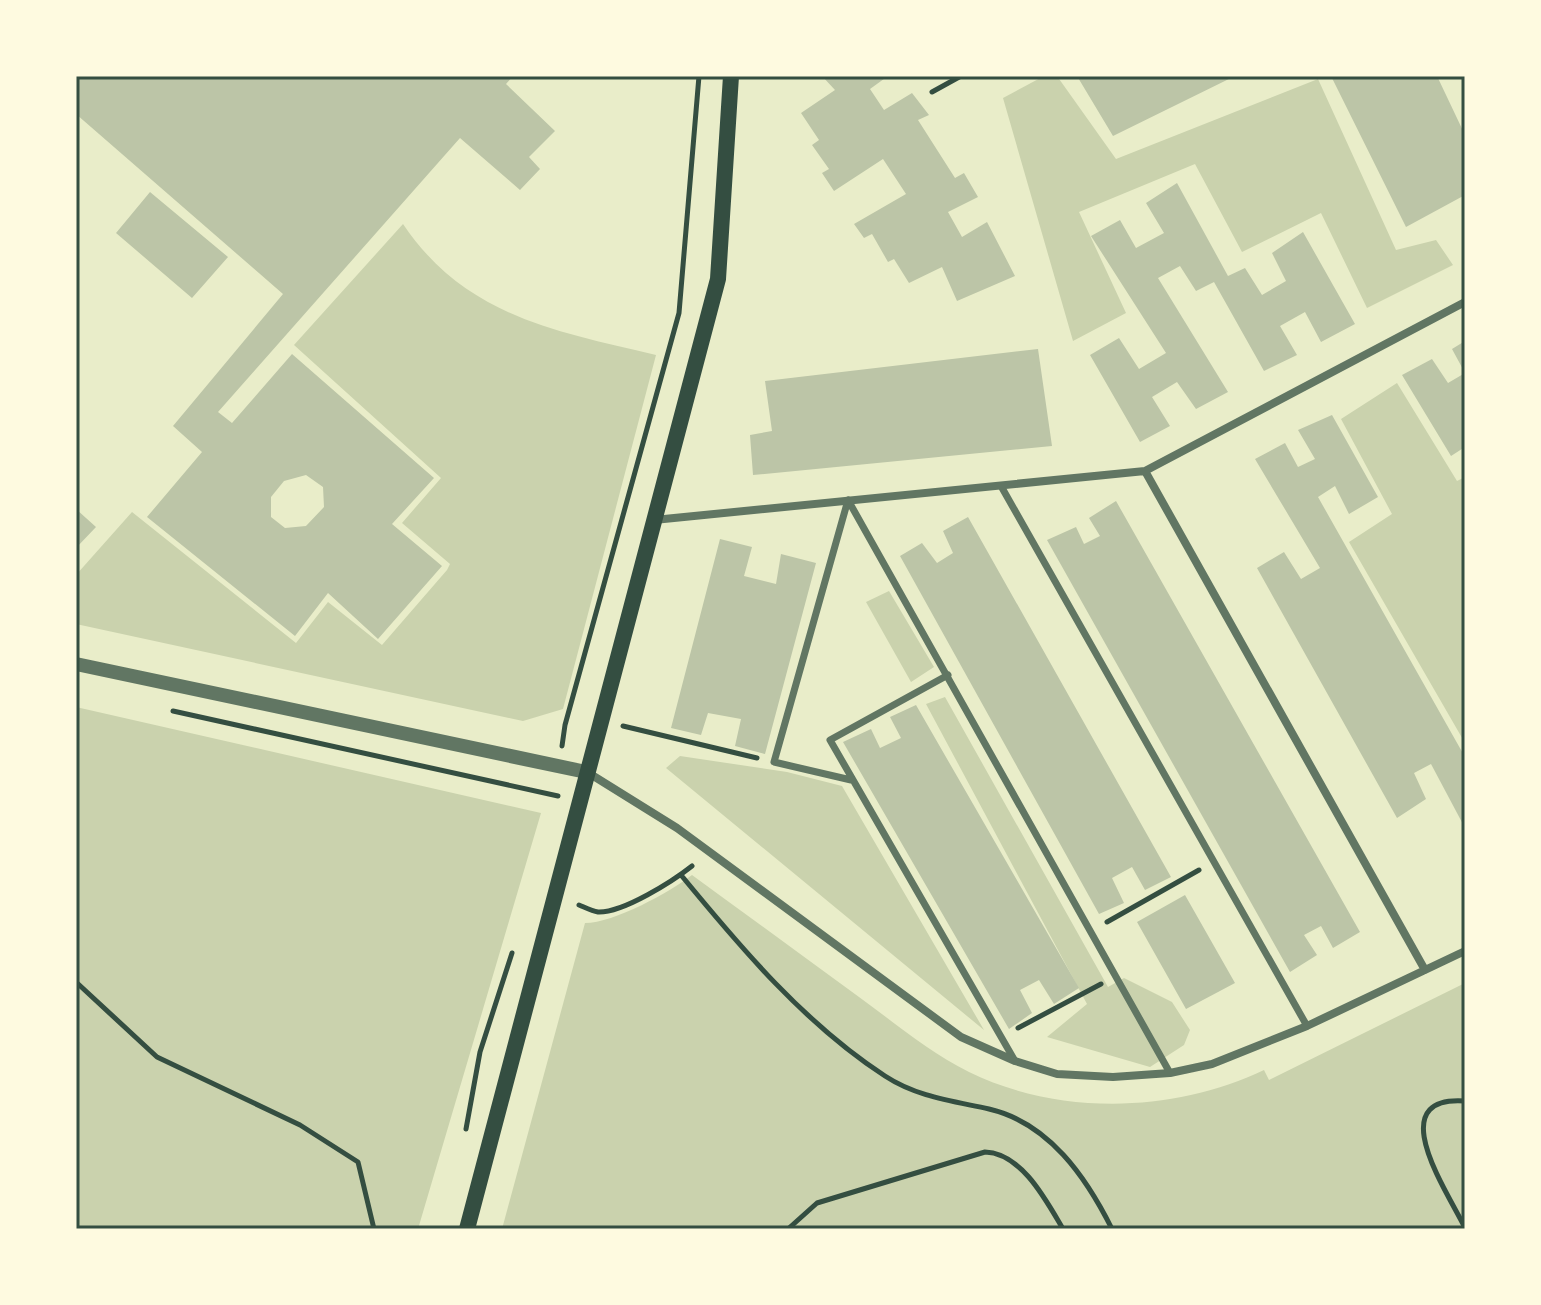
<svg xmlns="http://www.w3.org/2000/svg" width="1541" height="1305" font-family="'Sofia Sans Condensed',sans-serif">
<rect width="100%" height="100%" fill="#e9edc9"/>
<path fill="#cad2ad" d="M1044 76H1057L1116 159 1318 79 1396 250 1436 240 1453 265 1367 308 1321 213 1242 252 1195 164 1079 212 1126 313 1073 341 1003 98Z
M403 224C465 316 555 331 656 355L563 709 523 721 76 624V575L132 512 296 643 328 602 382 645 447 570 450 564 402 523 441 478 294 345Z
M1397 383 1457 481 1465 477V743L1349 542 1392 514 1341 419Z
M889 591 934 667 911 682 866 602Z
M945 697 1108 987 1124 978 1172 1002 1190 1030 1184 1045 1150 1067 1047 1037 1087 1004 926 704Z
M76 707 541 813 418 1229H76Z
M680 756 787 772 842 786 984 1030 666 768Z
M692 875C747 915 803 956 859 997 895 1023 929 1052 969 1072 1059 1116 1175 1113 1264 1070L1269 1080 1465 983V1229H502L585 923C614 923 670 892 692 875Z"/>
<path fill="#bcc5a7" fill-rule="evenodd" d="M76 76H513L506 84 555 131 529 157 540 169 520 190 460 138 218 412 232 423 292 354 434 478 392 524 442 566 378 639 328 593 295 636 147 517 202 452 173 426 283 294 76 114ZM306 475 323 487 324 507 306 526 285 528 271 517V497L284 481Z
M822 76H888L870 89 884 110 912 93 929 115 918 120 955 178 964 173 978 197 948 212 962 237 987 222 1015 276 957 301 942 267 909 283 894 259 888 262 872 234 864 238 854 224 906 194 883 159 834 191 822 173 829 169 812 145 819 140 801 113 835 90Z
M1077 76H1235L1113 136Z
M1331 76H1437L1465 135V195L1406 227Z
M1177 183 1228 276 1245 268 1262 295 1286 281 1272 253 1303 232 1355 324 1321 342 1305 312 1280 326 1297 355 1264 371 1214 282 1196 291 1180 266 1158 278 1228 392 1196 409 1177 382 1152 397 1170 426 1140 442 1090 355 1119 338 1139 369 1166 353 1091 236 1120 220 1136 248 1164 233 1146 203Z
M150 192 228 257 192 298 116 233Z
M1465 341V373L1452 349Z
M1038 349 1052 446 753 475 750 435 772 431 765 381Z
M1432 359 1448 383 1465 373V410L1462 411 1465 417V447L1451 456 1402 375Z
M1332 415 1378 497 1349 514 1335 486 1318 497 1465 757V828L1431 764 1414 773 1426 799 1397 818 1257 568 1284 552 1301 579 1320 568 1255 459 1285 443 1298 467 1315 459 1298 430Z
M1116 501 1360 932 1333 948 1321 926 1304 935 1317 955 1290 972 1047 540 1076 527 1084 544 1100 536 1089 518Z
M76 509 96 527 76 548Z
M968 517 1171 877 1145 890 1132 867 1112 878 1124 903 1099 914 900 556 922 543 937 563 953 553 943 531Z
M720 539 752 547 744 576 776 584 781 554 816 563 765 754 735 746 741 719 708 713 701 735 671 728Z
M916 705 1079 988 1054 1004 1039 980 1020 990 1032 1013 1009 1029 843 742 871 729 880 748 901 738 890 717Z
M1185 895 1235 983 1186 1009 1137 922Z"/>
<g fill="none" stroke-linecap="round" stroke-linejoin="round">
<path stroke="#344e41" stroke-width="5" d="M932 92 961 76
M173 711 558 796
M623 726 757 758
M562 746 565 725 679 313 699 76
M681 875C741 948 805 1024 885 1076 917 1097 953 1101 989 1109 1049 1123 1086 1177 1112 1229
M579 905C584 907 592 911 598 912 623 913 673 881 692 866
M1107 922 1199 870
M76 982 157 1057 300 1125 358 1162 374 1229
M1018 1028 1101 984
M1465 1101C1380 1095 1449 1194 1465 1228
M466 1129 480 1052 512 953
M788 1229 817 1203 985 1152C1022 1153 1047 1202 1063 1229"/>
<path stroke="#617663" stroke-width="7" d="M1001 486 1307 1026
M848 500 1170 1073
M848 500 774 762 851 780
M948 675 830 740 1015 1061"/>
<path stroke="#617663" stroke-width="8" d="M1145 471 1425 970
M654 520 1145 471 1465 302
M587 772 677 828 961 1037 1015 1061 1057 1074 1113 1077 1170 1073 1212 1064 1307 1026 1465 951"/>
<path stroke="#617663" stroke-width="14" d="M76 664 586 772"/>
<path stroke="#344e41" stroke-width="16" d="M467 1229 718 279 731 76"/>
</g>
<rect width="1541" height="1305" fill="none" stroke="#fefae0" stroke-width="156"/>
<rect x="78" y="78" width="1385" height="1149" fill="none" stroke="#344e41" stroke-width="3"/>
</svg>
